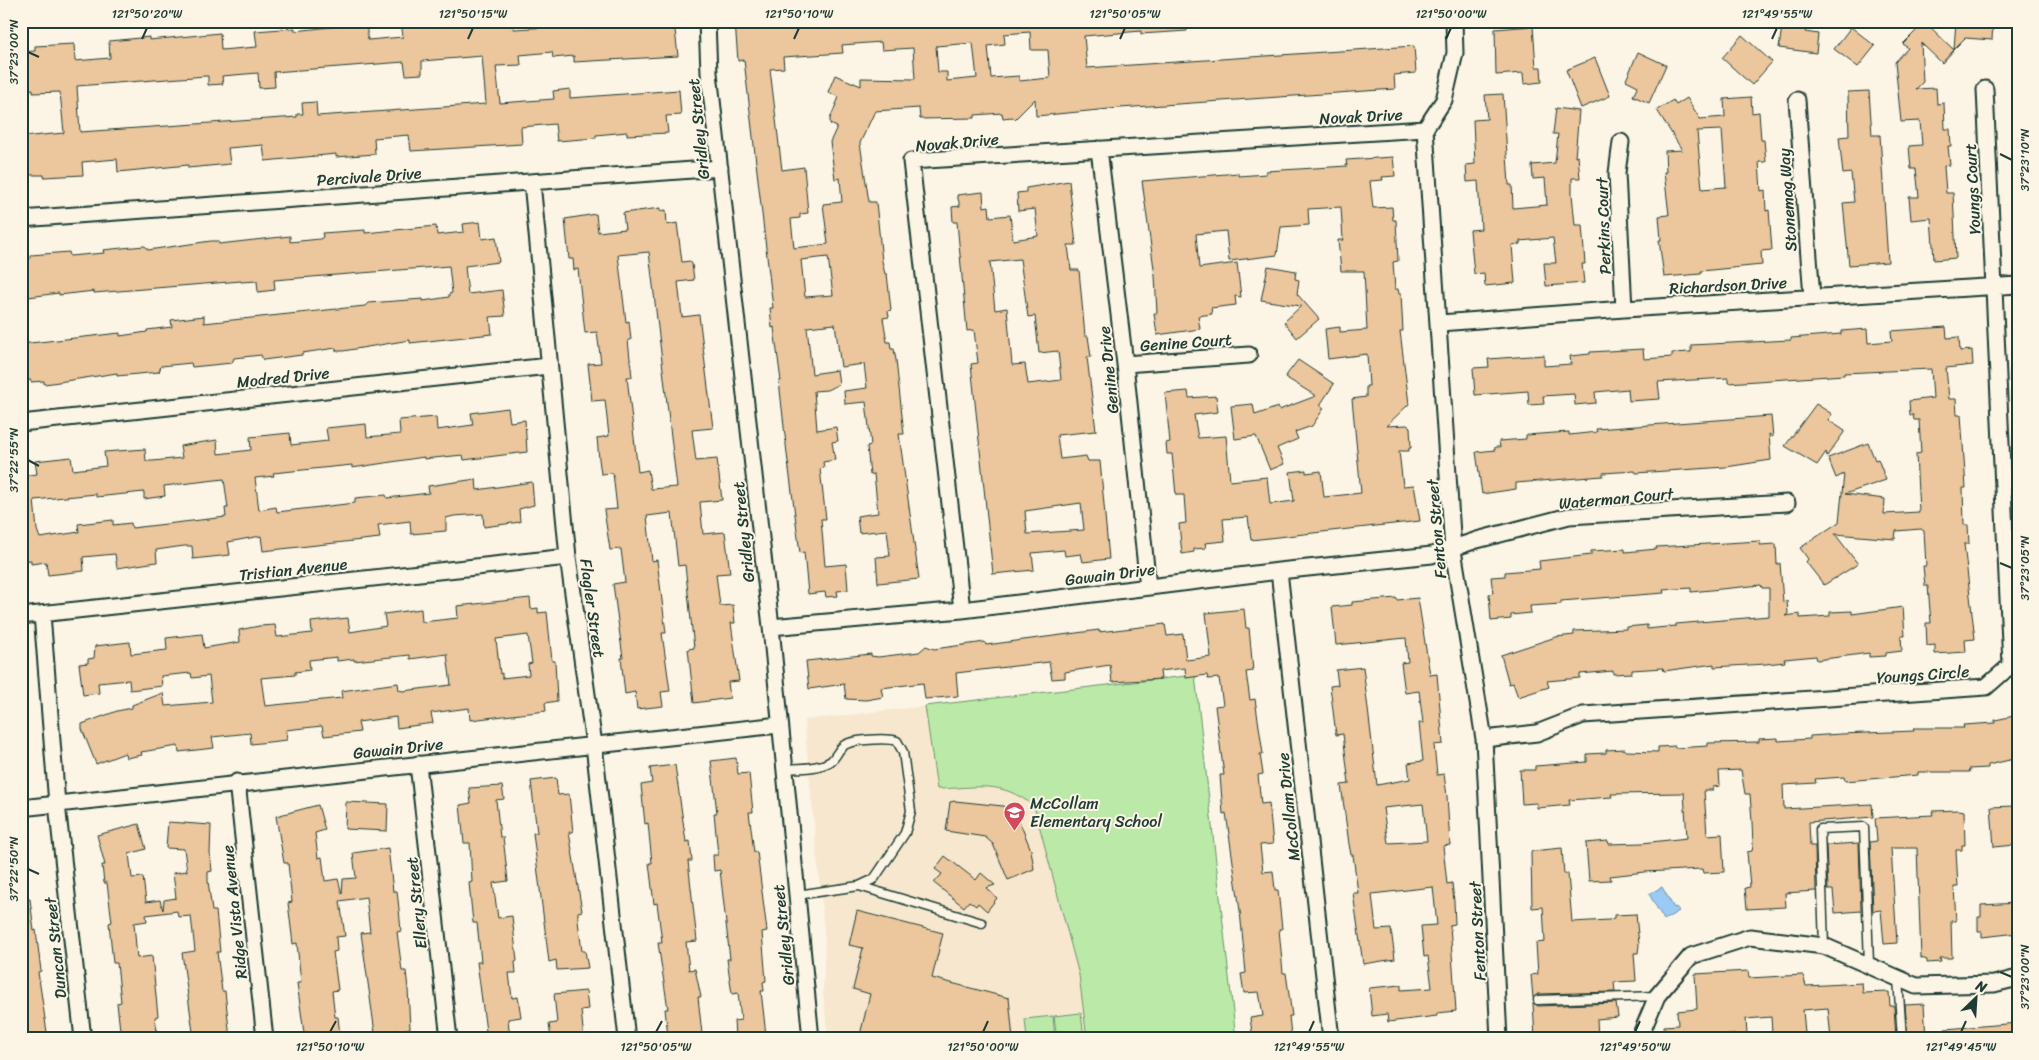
<svg xmlns="http://www.w3.org/2000/svg" width="2039" height="1060" font-family="Sriracha,sans-serif">
<rect width="100%" height="100%" fill="#fcf5e5"/>
<filter id="ink" filterUnits="userSpaceOnUse"><feTurbulence type="fractalNoise" baseFrequency=".02" numOctaves="2"/><feDisplacementMap in="SourceGraphic" scale="10" xChannelSelector="R" yChannelSelector="G"/><feConvolveMatrix kernelMatrix="1 2 1 2 8 2 1 2 1" color-interpolation-filters="sRGB"/></filter>
<g filter="url(#ink)">
<path fill="#f7e7cf" d="M1195 675 1236 1039H828L823 992 825 941 804 720Z"/>
<path fill="#bbe9a7" stroke="#6d936e" d="M1195 675 1236 1039H1087L1079 975 1034 806C999 779 978 788 937 789L925 706Z
M1081 1013 1084 1039H1057L1054 1016Z
M1053 1016 1055 1039H1027L1025 1019Z"/>
<path fill="#9bcaf6" stroke="#6992a8" d="M1662 887 1674 908 1676 907 1679 911 1664 920 1649 894Z"/>
<path fill="#ecc69c" stroke="#1f3d34" fill-rule="evenodd" d="M401 21H513L514 29 549 27 548 21H587V28L621 26V21H674L678 56 574 62V56L553 58 552 52 520 55 521 65 496 66 500 103 554 99 553 91 570 89V98L679 90 681 115 666 116 668 133 627 135V132L596 135V138L557 141 555 124 521 127 522 144 411 151 409 135 374 138 375 154 336 157V154L265 161 263 145 228 148 230 164 188 168V165L118 172 117 159 82 162 83 175 44 177V175H21V137L64 133 60 92 33 93V89L24 90 22 52 35 51V46L74 44 75 61 110 58 109 41 130 39 149 37V40L220 33 221 50 257 47 255 31 295 28V31L366 23 368 40 403 37ZM482 56 486 104 317 116 316 102 302 103 303 114H297V117L80 132 77 86 206 76H208V85L223 84 222 76 258 73 259 88 275 87 274 72 404 62 406 75 422 74V61Z
M1187 21V31L1141 34V31L1084 36 1087 68 1414 46 1416 73 1394 75 1395 89 1120 108 1036 116 1035 99 1015 119 1012 117 1003 118 1002 113 975 115V118L920 119 919 108 875 111 860 143 869 202H876L882 261 885 274H887L891 310 888 311 889 317 883 318 887 342H890L891 349H894L896 360 904 434H899L919 579 878 583 876 557 890 556 887 530 859 533 857 516 878 513 874 474 870 475 867 446 871 445 866 402 845 404 844 391 867 388 864 364 841 367 835 324 807 327 812 374 837 370 839 384 827 390 814 391 817 430 836 427 838 441 832 442 835 460 823 462 824 468 820 469 826 519H821L825 566 846 564 848 590 837 591 838 596 826 597 825 592 808 594 804 552 800 553 787 454 779 381H781L775 336 774 327 772 328 770 308H773L744 60 738 61 735 22ZM1030 32 1031 50H1048L1050 78 1019 81V76L991 78 988 46 1005 44 1004 34ZM881 42 882 50 913 48 915 79 861 78V86L835 75 828 92 839 97 830 119V124L837 127 830 142 835 179 840 178 842 202 823 204 828 244 794 248 791 219 800 218V214L808 213 804 167 782 170 770 69 784 68 783 57 843 53 842 45ZM973 43 977 78 947 81V72H938L936 46ZM828 257 833 295 805 297 801 260Z
M1956 21H1993L1992 40 1965 38 1954 49Z
M1925 22 1954 50 1942 63 1921 43 1923 82 1916 89 1936 88 1937 104 1944 103 1945 129H1950L1951 146H1948L1950 165 1944 166 1946 193H1953L1956 258 1934 260 1931 218 1911 220 1909 197H1919L1916 169H1911L1909 146 1922 145 1920 121 1901 122 1895 62 1908 48 1903 44Z
M1533 26 1536 67H1541L1542 82 1524 84 1523 73 1496 75 1495 29Z
M1782 26 1806 29 1805 32 1818 34 1816 53 1779 48Z
M1851 27 1875 46 1858 67 1834 49Z
M1742 35 1772 62 1752 85 1722 58Z
M1638 52 1666 65 1649 103 1633 96 1638 86 1626 80Z
M1595 58 1610 96 1581 108 1566 70Z
M1869 91 1872 135H1880L1888 262 1849 265 1843 203 1854 202 1851 173 1843 174 1839 137 1849 136 1848 92Z
M1503 94 1509 185H1512L1513 208 1547 205 1545 178 1533 179 1532 165 1555 163 1558 134H1553L1556 108 1579 111 1575 157 1578 156 1580 178H1572V194L1575 225H1582L1585 264H1582L1584 283 1546 286 1544 263H1556L1553 238 1520 241V244L1512 245 1515 283 1485 286 1484 273 1474 274 1470 230 1481 229 1478 181 1467 182 1466 165 1475 164 1473 120 1487 119 1485 95Z
M1751 97 1752 113 1759 112 1761 140H1764L1766 162H1759L1761 191 1765 190 1766 211 1769 210 1772 250 1761 251 1762 265 1701 271V274L1664 277 1659 240H1661L1659 216 1669 215 1664 172H1666L1665 151 1682 150 1657 110 1673 100 1676 105 1687 98 1700 119 1725 117 1724 99ZM1722 130 1726 187 1702 189 1697 131Z
M1393 157 1395 176 1382 177 1383 180 1370 181 1373 208 1392 207 1393 220H1396L1398 261 1393 262 1395 289H1398L1399 294H1401L1403 331H1400L1409 404 1386 426 1407 425 1410 427 1411 448H1409V451H1399L1403 486 1414 485 1420 521 1251 540 1248 517 1223 519 1225 541 1205 543 1206 548 1194 549V552L1182 554 1179 524 1186 523 1184 495H1176L1172 454H1167L1166 443 1170 442 1165 393 1188 391 1189 398 1216 396 1218 412 1194 415 1198 438 1226 436 1230 481 1267 477 1270 504 1294 501 1290 472 1306 470V473L1321 471 1324 497 1361 493 1352 399 1366 397V386H1369L1367 354 1328 359 1325 329 1340 327V332L1367 330 1364 271H1341L1338 240H1343L1341 207 1308 209 1309 225 1281 227 1277 255 1229 261 1226 231 1196 234 1199 268 1237 263 1241 297 1235 296 1236 305 1211 308 1212 314 1198 316 1200 329 1157 335 1154 313H1157L1155 276 1142 181 1238 173V176L1266 174V171L1347 166 1346 160Z
M1069 181 1076 245H1068L1071 270H1079L1085 336H1088L1091 357H1087L1096 431 1057 435 1060 459 1086 456 1088 461H1100L1109 559 1083 562 1081 554 1065 556 1064 550 1032 553 1034 570 993 574 971 364 978 363 974 330 967 331 957 222H953L952 207 960 206 957 195 983 192 984 207 989 206 990 217 1010 215 1013 240 1038 236 1035 209 1018 211 1017 193 1026 192V188ZM1020 259 1028 317 1035 316 1039 353 1058 351 1061 380 1028 384 1025 364 1012 365 1007 308 995 310 990 262ZM1081 503 1084 530 1027 534 1025 511Z
M660 208V211L666 210 667 225 677 223 682 262 690 261 692 264 694 280 678 282 682 317 699 315 713 428 692 430 696 461 717 459 722 500 700 502 703 534 725 532 730 573 716 574 720 606 733 605 735 623H731L739 681 728 682 730 698 694 703 688 649 694 648 685 565 678 566 672 513 647 516 652 561 657 560 666 633H662L670 691 661 692 663 706 637 709 635 692 625 694 621 658H623L613 584 625 582 621 549 610 550 604 510 617 509 613 473 601 474 599 459 597 438 609 436 605 400 592 401 588 364 601 363 597 332 585 333 578 269 574 270 573 259H569L565 219 596 214 598 232 625 229 623 213ZM649 252 677 487 651 489 648 470 638 472 627 377H632L628 340H631L629 321 626 322 618 255Z
M480 222 482 239 496 237 499 262 465 266 468 294 502 290 505 316 490 317 492 334 410 343V340L343 351H336V348L302 353V355L263 360 261 355 234 358 232 363 192 367 191 363 161 366 159 372 117 376V373L52 383 44 384V381L31 382V380L21 381V344L120 333V336L147 332V330L172 327 171 320 204 316V323L365 306 368 303 423 299V301L449 297V294L452 293 449 266 274 280 275 290 258 292 257 281 241 282V281L94 293V291L59 295V293L21 298V261L29 260 31 255 69 252 70 256 104 253 103 250 122 248 145 246 148 250 211 241H218L219 244 290 236V242L320 239 323 237 322 233 365 230V233L436 226 437 235 464 232 463 224Z
M1268 266 1296 271 1295 279 1299 280 1297 294 1319 319 1297 338 1284 322 1301 306 1261 300Z
M1946 327 1947 338 1959 337 1960 351 1972 350 1973 365 1946 368 1949 399H1956L1957 415H1961L1966 488H1963L1964 525H1968L1969 544H1964L1975 639 1965 640 1966 652 1935 654V645L1927 646 1926 623H1931L1928 586H1925L1923 566H1926L1924 531 1921 529 1896 531 1895 539 1835 534 1858 564 1824 585 1806 562 1808 559 1800 548 1839 522 1844 474 1836 478 1828 458 1868 443 1875 460 1878 459 1886 480 1845 494 1885 499 1884 514 1919 512 1916 454 1921 453 1919 420H1914L1913 415H1910L1909 401 1933 398 1931 369 1844 373V375L1728 383V378L1658 382 1660 399 1629 401 1628 389 1595 392 1596 403 1575 405 1574 394 1543 396 1544 404 1529 405 1528 391 1475 395 1473 368 1489 367 1488 359 1544 355V366L1571 364 1570 356 1590 354V352L1643 349 1644 359 1672 357V353L1691 352V345L1791 340V338L1841 334V331L1867 329 1868 343 1892 341 1891 331Z
M1298 360 1334 384 1320 405 1324 408 1312 426 1295 432 1298 439 1277 448 1284 464 1270 470 1256 436 1235 439 1231 406 1253 404 1255 415 1278 407 1279 410 1316 396 1285 377Z
M1816 404 1832 414 1828 420 1845 431 1827 456 1826 452 1817 465 1785 446Z
M508 408 510 422 525 420 527 452 464 460 463 455 424 459V457L352 468V465L273 473 274 476 255 478 259 510 276 507 277 512 355 503V498L386 495 387 498 429 493 428 486 476 479 477 490 532 482 534 505 519 509 520 522 484 527 483 514 454 516 446 518V531L411 534 410 521 378 525 380 538 263 551 261 536 228 542 230 555 193 559 192 546H184L156 550 157 562 117 568 115 554 83 557 84 571 48 575 46 562 31 564V560L21 561V476L37 474 35 461 71 457 73 470 106 466 104 452 145 449 146 461H153L182 458 180 446 198 443 217 440 218 454 251 450 250 437 290 433 291 445 328 441 326 428 366 424 367 437 400 434 399 420 436 417 437 430 473 425 471 413ZM224 479 228 508H225L226 517 132 528 131 523 113 525V520L78 524 79 532 40 538 37 530 34 500 96 494V497L144 492V499L165 496 164 486Z
M1771 416 1773 437 1769 434 1771 460 1726 467 1636 473 1635 471 1603 473V476L1516 483V489L1482 494 1476 452 1495 450V447H1500L1499 441 1526 439V435L1569 432V435L1597 432 1596 429Z
M1760 541V545L1776 544 1777 565 1780 563 1783 602 1787 601 1788 614 1785 616 1800 614V618L1830 616V612L1852 611V614L1903 607 1905 636H1901L1902 651 1886 653V656L1869 657V653L1817 660 1816 656 1784 659 1785 662 1766 664 1714 667V664L1664 671 1663 668 1632 670V673L1613 674V671L1580 674V678L1547 681 1549 687 1518 697 1513 683 1509 684 1501 655 1556 637 1574 635V631L1626 629V627L1647 625V629L1676 626V624L1769 616V588H1762L1761 585 1691 592V588L1663 590 1664 593 1561 601V604L1530 606 1531 613 1511 615V619L1491 621 1489 594 1493 593 1491 577 1505 576V572L1540 569 1539 561 1591 555V551L1625 549V552L1657 549 1656 547Z
M530 598 531 609 538 608V613L547 612 552 661H555L557 701 545 703 546 711 470 720 469 708 431 713 433 723 397 728 396 717 358 722 360 732 324 736 322 726 286 730 287 740 251 744 250 733 212 737 214 748 179 752 178 746 141 752 142 755 126 758 125 753 96 764 82 729V724L117 711 132 708V705L163 693 165 706 212 702 209 676 192 678 191 673 161 676 162 686 130 690 129 680 98 683 99 693 83 695 79 664 88 663V659L94 658 95 646 130 642 131 654 167 650 166 638 202 634 204 648 240 642 239 630 259 626 275 625 277 637 312 633 311 622 348 618 350 632 386 626 384 614 421 609 422 622 458 618 457 606ZM528 635 532 663 528 664 529 675 502 678V673L500 674 496 639ZM447 654 451 685 403 691 399 690 398 683 341 691 342 698 265 706 261 678 295 675V672L310 670 309 660 337 657V661L354 659V661L410 655V659Z
M1396 598 1397 600 1418 598 1430 675 1437 674 1443 744 1434 745 1437 775 1444 774 1447 796 1450 845 1443 846 1447 884 1452 883 1454 901 1455 924 1450 925 1456 1011 1437 1013V1016L1388 1022 1387 1014 1372 1016 1369 988 1401 985V990L1432 988 1428 956 1424 957 1421 926 1437 925 1433 887 1372 894 1376 930 1391 929 1395 959 1363 964 1353 893H1358L1353 855H1351L1349 844 1341 785 1349 784 1343 734 1336 735 1330 686 1338 685 1336 670 1363 667 1377 785 1410 779 1408 763 1423 761 1419 723H1423L1419 691 1405 693 1401 663 1408 662 1406 638 1336 645 1332 607 1352 605V602ZM1423 804 1427 841 1388 843 1383 808Z
M1244 609 1246 628H1249L1253 671 1246 672 1250 700 1255 699 1263 754H1260L1263 774 1258 775 1261 804 1269 803 1273 844 1260 845 1263 872 1273 871 1275 890H1278L1282 929H1279L1283 973H1286L1292 1016H1289L1291 1035 1253 1039 1250 1018 1263 1016 1259 992 1244 993 1241 974 1246 973 1240 911 1226 813 1223 814 1220 775H1224L1215 706 1223 705 1219 678 1208 679 1207 675 1186 678 1185 668 1160 671 1161 679 1112 682 1110 665 1065 672V678L1052 679 1049 662 956 673 958 696 925 699 923 683 881 688 883 697 866 700 846 699 844 684 809 689 806 661 871 654V656L878 657 919 652 926 646 934 649 985 642 986 645 1099 630V632L1165 624 1167 636 1183 634 1186 660 1211 657 1206 613Z
M2014 716 2018 731V758L1988 765V768L1969 769 1970 772H1918V775L1845 781 1844 777 1815 779 1816 783 1783 785 1784 809 1872 804 1873 817 1809 822 1810 846H1815L1816 891 1785 893 1786 907 1747 909 1745 888 1750 887 1747 852 1752 851 1753 846 1752 822 1750 794H1745L1741 770 1719 771 1720 786 1713 787V790H1704L1707 835 1722 834 1724 872 1703 873 1702 869 1645 872 1610 876 1611 880 1589 881 1586 843 1608 841 1609 844 1642 843 1687 838 1684 793 1611 794 1612 797 1569 800 1570 805 1537 808V803L1522 804 1520 770H1535V766L1587 762V754L1606 753V750L1625 749V751L1658 752V747L1675 746V748L1708 746V743L1759 742V739L1778 738V741L1810 739V736L1841 734 1914 731 1913 728H1964L1963 725 1995 723V720Z
M736 758 738 774 749 773 753 812H749L754 852H757L767 931 762 932 766 981 763 982 764 991H761L766 1035 743 1038V1035L735 1036 734 1021 741 1020 738 993 732 994 727 959H730L720 870 714 871 713 855H718L714 813H717L711 761Z
M675 765 686 842 690 841 692 861H688L697 941 686 942 689 970 695 969 701 997H698L702 1034 691 1035 692 1039H669L668 1036 665 1009H668L658 943H662L661 934 657 903 654 904 649 863H652L648 823 645 824 641 785 652 783 650 768Z
M556 778 558 795 569 794 573 832H569L582 911 578 912V921L582 951H585L588 968 557 970 556 960 549 962 533 833H537L531 781Z
M502 786 504 799 496 800 500 837H503L508 881 493 883 498 918 512 916 517 961 515 962 516 973H509L512 998 518 997 521 1017 508 1019 510 1039H487L477 962H481L478 932 477 923H473L469 883 472 882 470 843H464L460 805 471 803 469 788Z
M955 801 1003 806 1018 818 1031 850 1034 869 1008 880 993 844 985 837 946 831 950 802Z
M346 802 388 804 387 831 345 829Z
M318 805 325 830 315 833 318 858 322 857 325 881 338 879 342 894 343 879 356 878 353 853 388 848 393 891H397L399 909 401 931 397 932 402 971H406L408 989 410 1028 407 1029 375 1033 361 933 370 932 366 897 340 901 345 936 336 937 337 951 333 952 338 990 332 991 335 1017H338L340 1036 308 1039 307 1032 304 1033 297 983H301L297 943 293 944 288 903 292 902 288 863H284L276 816Z
M2014 806 2015 811H2018L2016 845 1994 847 1991 807Z
M1959 810 1964 811 1965 845H1962V850H1956L1958 887H1954L1956 921H1951L1952 958H1940L1941 962 1927 963V960L1921 958 1917 848H1891L1897 943 1884 944 1881 910 1873 911 1870 842 1877 841 1875 818 1933 815 1932 811Z
M168 822 211 825 210 853 212 871 208 872V881L212 911H216L220 952H217L222 991H225L230 1039H194L182 953 195 951 191 916 178 917 177 911 146 915 147 921 134 923 137 958 152 956 158 1016 155 1017 158 1039H121L117 1003 121 1002 117 963H113L109 923 112 922 107 883H104L102 865H105L97 835 139 824 146 849 129 854 132 878 143 877 146 902 160 900 163 910 164 900 176 898 173 873 187 871 184 849 166 848Z
M1859 843 1861 911 1835 913 1833 890H1828L1826 845Z
M1562 848 1564 874H1568L1572 922 1609 920 1614 918V915L1636 914 1639 945 1638 953H1634L1636 981 1614 982 1615 992 1538 994 1533 998 1531 975 1538 974 1536 943 1545 942 1543 907 1532 908 1531 853 1532 851Z
M945 856 976 880 981 873 995 885 986 888 997 898 987 911 978 903 976 906 969 901 964 907 934 883 942 874 935 869Z
M30 899 34 931 36 930 41 971 38 972 48 1039H21V900Z
M2018 903V933L1982 937V932H1978V917H1981V905Z
M857 911 943 933 932 978 1009 998 1013 1039H859L870 994 853 989 863 948 849 945Z
M1748 971 1749 978 1803 975 1806 986 1862 983 1863 993 1889 992 1890 1006H1894L1896 1039H1831L1828 1008 1803 1010 1805 1033 1793 1034 1794 1037 1777 1038V1035L1772 1033 1771 1017 1746 1019 1747 1034 1665 1039 1664 1026 1678 1025 1677 1011 1697 1009 1695 974Z
M586 991 588 1009 581 1010 584 1039H551L549 1024 557 1023 554 994Z
M1533 1003 1538 1006 1616 1003 1618 1017 1597 1019 1598 1039H1535Z
M1924 1004 1926 1039H1908L1905 1005Z
M2018 1023V1039H1945V1029Z"/>
<g fill="none" stroke-linecap="round" stroke-linejoin="round">
<defs>
<path id="lane" d="M784 769C797 768 820 769 831 761 836 757 838 750 843 746 852 739 887 738 897 741L903 752 911 811 905 833 874 879 859 886 797 895
M859 886 982 923
M1824 946 1820 829 1864 827 1869 964
M1898 978 1902 1039
M1538 1000 1657 996"/>
<path id="street" d="M707 21 709 73 771 627 811 1039
M1454 21 1455 53 1444 100 1425 129 1453 550 1484 739 1499 1039
M1797 100 1812 297
M1621 142 1617 173 1624 309
M1099 149 1125 364 1148 587
M532 182 568 557 594 745 627 1039
M21 219 720 168
M1440 323 1624 309 2018 285
M1125 364 1249 355
M21 423 549 366
M1279 571 1331 1039
M962 610 911 161 1425 129
M42 614 57 804 83 1039
M21 616 568 557
M771 627 962 610 1279 571 1432 555 1477 540 1569 516 1787 503
M1484 739 1537 733 1583 715 1986 687 2011 665 1985 89
M418 764 449 1039
M237 782 265 1039
M21 808 779 725
M1639 1039 1657 996 1691 956 1750 937 1824 946 1916 986 1994 984 2018 978"/>
</defs>
<use href="#lane" stroke="#1f3d34" stroke-width="11"/>
<use href="#street" stroke="#1f3d34" stroke-width="19"/>
<use href="#lane" stroke="#fcf5e5" stroke-width="8"/>
<use href="#street" stroke="#fcf5e5" stroke-width="15"/>
</g>
</g>
<path fill="none" stroke="#1f3d34" stroke-width="2" d="M142 39 147 28M468 39 473 28M794 39 799 28M1120 39 1125 28M1446 39 1451 28M1772 39 1777 28M28 52 39 57M2000 154 2012 160M28 460 39 466M2000 563 2012 568M28 869 39 874M2000 972 2012 977M330 1032 336 1021M656 1032 662 1021M983 1032 988 1021M1309 1032 1314 1021M1635 1032 1640 1021M1961 1032 1966 1021"/>
<defs>
<symbol id="school-pin" viewBox="-11 -11 22 30"><path d="M0 17L-7.5 6A9.5 9.5 0 1 1 7.5 6Z" fill="#d1495b" stroke="#fcf5e5"/><path d="M0-5L7-2L0 1L-7-2ZM-4 1L0 2.5L4 1V4Q0 6-4 4Z" fill="#fff"/></symbol>
</defs>
<g fill-rule="evenodd">
<use href="#school-pin" x="1002" y="800" width="25" height="34"/>
</g>
<g text-anchor="middle" stroke-width="4" stroke-linejoin="round" paint-order="stroke">
<g font-size="16" fill="#1f3d34" stroke="#fcf5e5">
<text transform="translate(1361 116) rotate(-3)" y="6">Novak Drive</text>
<text transform="translate(698 129) rotate(-96)" y="6">Gridley Street</text>
<text transform="translate(957 142) rotate(-5)" y="6">Novak Drive</text>
<text transform="translate(369 176) rotate(-4)" y="6">Percivale Drive</text>
<text transform="translate(1972 189) rotate(-93)" y="6">Youngs Court</text>
<text transform="translate(1787 200) rotate(-94)" y="6">Stonemag Way</text>
<text transform="translate(1603 226) rotate(-92)" y="6">Perkins Court</text>
<text transform="translate(1728 285) rotate(-3)" y="6">Richardson Drive</text>
<text transform="translate(1186 342) rotate(-4)" y="6">Genine Court</text>
<text transform="translate(1108 370) rotate(-96)" y="6">Genine Drive</text>
<text transform="translate(283 377) rotate(-6)" y="6">Modred Drive</text>
<text transform="translate(1616 498) rotate(-5)" y="6">Waterman Court</text>
<text transform="translate(1436 529) rotate(-95)" y="6">Fenton Street</text>
<text transform="translate(743 532) rotate(-96)" y="6">Gridley Street</text>
<text transform="translate(293 569) rotate(-6)" y="6">Tristian Avenue</text>
<text transform="translate(1110 574) rotate(-7)" y="6">Gawain Drive</text>
<text transform="translate(593 608) rotate(82)" y="6">Flagler Street</text>
<text transform="translate(1923 674) rotate(-4)" y="6">Youngs Circle</text>
<text transform="translate(398 748) rotate(-6)" y="6">Gawain Drive</text>
<text transform="translate(1288 807) rotate(-96)" y="6">McCollam Drive</text>
<text transform="translate(416 903) rotate(-96)" y="6">Ellery Street</text>
<text transform="translate(234 912) rotate(-96)" y="6">Ridge Vista Avenue</text>
<text transform="translate(1477 931) rotate(-93)" y="6">Fenton Street</text>
<text transform="translate(783 935) rotate(-96)" y="6">Gridley Street</text>
<text transform="translate(55 948) rotate(-96)" y="6">Duncan Street</text>
</g>
<g font-size="16" fill="#1f3d34" stroke="#fcf5e5" text-anchor="start">
<text x="1030" y="809">McCollam<tspan x="1030" dy="18">Elementary School</tspan></text>
</g>
</g>
<rect width="2039" height="1060" fill="none" stroke="#fcf5e5" stroke-width="55"/>
<g transform="translate(1976 998) rotate(25)" stroke="#fcf5e5" stroke-width="4" paint-order="stroke">
<path d="M0-4L9 19L0 12L-9 19Z" fill="#1f3d34"/>
<text y="-8" font-size="14" font-weight="bold" text-anchor="middle" fill="#1f3d34">N</text>
</g>
<rect x="28" y="28" width="1984" height="1004" fill="none" stroke="#1f3d34" stroke-width="2"/>
<g font-size="12" text-anchor="middle" fill="#1f3d34">
<text x="147" y="18">121°50'20"W</text>
<text x="473" y="18">121°50'15"W</text>
<text x="799" y="18">121°50'10"W</text>
<text x="1125" y="18">121°50'05"W</text>
<text x="1451" y="18">121°50'00"W</text>
<text x="1777" y="18">121°49'55"W</text>
<text transform="translate(14 52) rotate(-90)" y="4">37°23'00"N</text>
<text transform="translate(2025 160) rotate(-90)" y="4">37°23'10"N</text>
<text transform="translate(14 460) rotate(-90)" y="4">37°22'55"N</text>
<text transform="translate(2025 568) rotate(-90)" y="4">37°23'05"N</text>
<text transform="translate(14 869) rotate(-90)" y="4">37°22'50"N</text>
<text transform="translate(2025 977) rotate(-90)" y="4">37°23'00"N</text>
<text x="330" y="1051">121°50'10"W</text>
<text x="656" y="1051">121°50'05"W</text>
<text x="983" y="1051">121°50'00"W</text>
<text x="1309" y="1051">121°49'55"W</text>
<text x="1635" y="1051">121°49'50"W</text>
<text x="1961" y="1051">121°49'45"W</text>
</g>
</svg>
